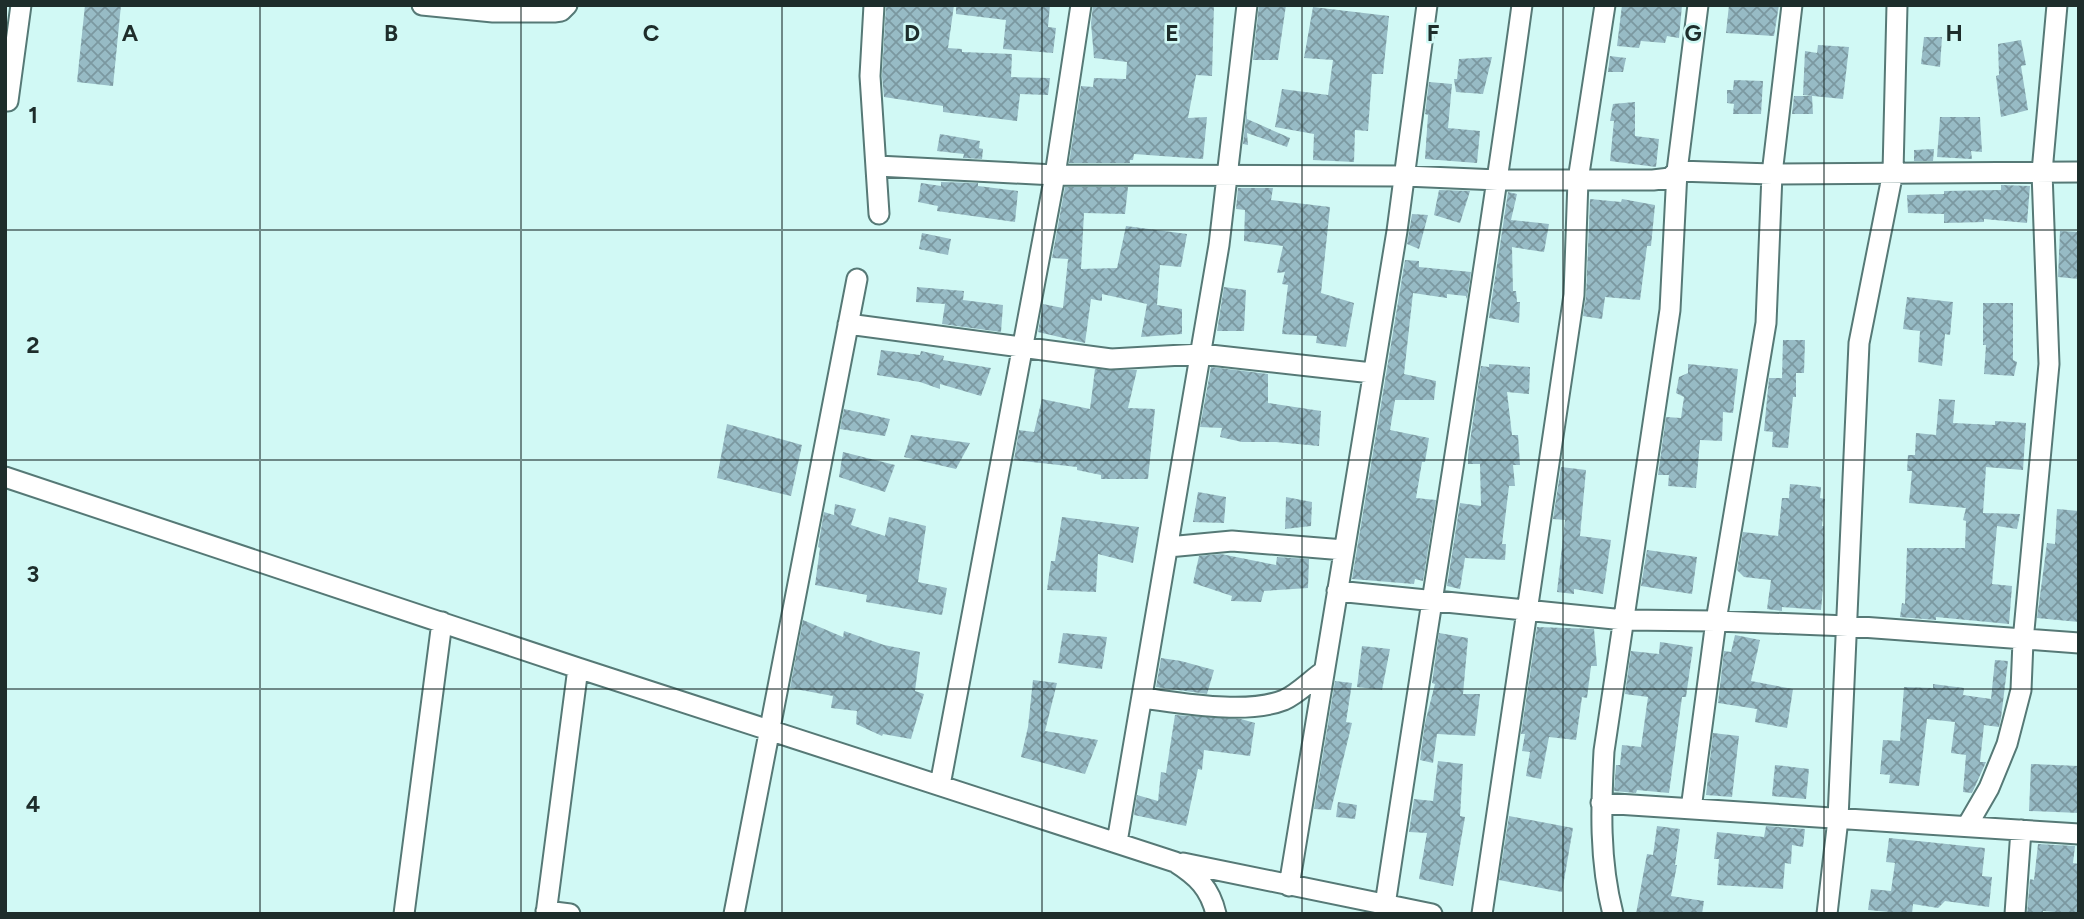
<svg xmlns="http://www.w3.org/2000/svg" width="2084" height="919" font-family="Figtree,sans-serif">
<defs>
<pattern id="building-cross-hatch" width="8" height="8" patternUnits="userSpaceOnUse" patternTransform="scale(1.75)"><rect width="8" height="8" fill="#97bbc5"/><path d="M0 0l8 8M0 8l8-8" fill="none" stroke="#7b98a0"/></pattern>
</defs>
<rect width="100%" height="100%" fill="#d1f9f5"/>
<path fill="url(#building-cross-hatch)" d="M85 5H121L113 86 77 82Z
M886 5H954L948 48 962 49V52L1012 54 1011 77 1050 78 1048 95 1020 94 1017 121 943 112V106L884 97 882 76Z
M956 5H1050L1048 27 1056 28 1053 53 1003 49 1006 20 956 14Z
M1093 5H1214L1212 76 1196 75 1188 118 1207 117 1203 159 1134 154 1133 160H1130V163H1069L1081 86 1093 87 1094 78 1126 79 1127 62 1094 58 1091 23Z
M1259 5H1286L1278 60H1253Z
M1622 5H1682L1679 38 1667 36 1665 43 1641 41 1639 48 1617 46Z
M1729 5H1779L1774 36 1726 33Z
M1313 7 1389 16 1383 74H1372L1368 131 1355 130 1354 162 1313 160 1314 134 1275 127 1282 89 1328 95 1333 60 1304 58Z
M1924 37H1942L1940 67 1921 64Z
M2021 40 2026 65 2021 66 2028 110 2001 117 1996 76 1999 75 1998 44Z
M1818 45 1849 47 1843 99 1803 95 1805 51 1817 53Z
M1610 56 1626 58 1623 72H1608Z
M1492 57 1483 94 1456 92 1454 79H1457L1459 59Z
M1734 80 1763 81 1761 114H1733L1734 104 1727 103V90H1733Z
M1429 82 1452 84 1448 128 1480 131 1477 163 1425 159 1428 115 1425 114Z
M1794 96H1812L1813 114H1792Z
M1635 102V136L1659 139 1656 167 1610 161 1614 121H1610L1613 104Z
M1247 108V119L1290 138 1287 147 1247 133 1248 145 1243 144Z
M1940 117H1980L1982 152 1971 151 1972 159 1937 157Z
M940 134 980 141 979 148 983 149 982 159 963 158 964 154 937 151Z
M1934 149 1933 161H1914V150Z
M941 182 978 183V186L1018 191 1015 222 937 211 938 206 918 202 921 183 941 186Z
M2001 185 2030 186 2027 223 1984 219V222L1944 223V214L1908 213 1907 195 1944 194V191L2001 190Z
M1065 187H1128L1125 214 1084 213 1081 269 1117 268 1126 226 1187 234 1181 267 1160 265 1157 305 1182 309V334L1141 337 1147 304 1102 294V301L1091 299 1085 343 1038 332 1043 304 1063 308 1068 259 1052 258Z
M1238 188H1273L1271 200 1330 207 1321 293 1354 303 1346 347 1316 343 1317 336 1282 334 1288 285 1282 284 1285 272 1277 273 1283 246 1244 241 1245 210 1236 209Z
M1439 190 1470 191 1460 223 1434 215Z
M1508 192 1517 194 1511 220 1549 224 1544 252 1512 247 1513 291H1516L1517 302H1520L1519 323 1489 318Z
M1590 199 1621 202 1622 199 1655 205 1651 246H1647L1640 300 1605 297 1602 319 1583 316 1586 296Z
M1412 214 1428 215 1419 249 1407 244Z
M2060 231 2079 232V279L2058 277Z
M922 233 951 239 948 255 919 249Z
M1405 260 1419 261V267L1471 272 1467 299 1466 296 1447 294V298L1413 293 1404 374 1436 381 1434 400H1395L1390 430 1429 438 1425 462H1422L1416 498 1436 500 1423 581 1415 579 1414 584 1352 579Z
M917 287 964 291 963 300 1003 305 1001 332 942 324 945 304 916 302Z
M1224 287 1246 290 1244 331H1217Z
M1907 297 1953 302 1950 335 1945 334 1942 366 1918 362 1920 331 1903 329Z
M1983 303H2013V360L2017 362 2014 376 1984 374 1986 345H1983Z
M1783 340H1805L1804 373H1796V397H1793L1788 448 1772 447 1773 432 1764 431 1769 378H1782Z
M881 350 920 355 921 351 944 356 943 360 991 368 981 396 940 384V389L920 382 877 375Z
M1489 364 1530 367 1529 394 1507 392 1512 435H1518L1520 465H1513L1515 486H1509L1502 544H1506L1505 560 1465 558 1460 589 1447 586 1460 503 1481 506 1480 464H1468V455L1481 366 1489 367Z
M1688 364 1738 369 1733 413 1723 412 1722 441 1700 440 1696 488 1668 486 1669 475H1658L1666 417 1681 418 1684 397 1676 393 1679 377 1688 373Z
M1211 367 1268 374V403L1321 411 1319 446 1276 442H1242L1220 437 1222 428 1200 427Z
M1095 369 1137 370 1128 408 1155 409 1148 479H1101V475L1077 470V467L1014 460 1019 430 1034 432 1042 399 1090 409Z
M1939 399 1955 400 1953 423 1995 425V421L2026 423 2023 470 1986 467 1983 513 2020 514 2017 529 1997 526 1992 584 2012 586 2009 624 1936 617V620L1900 617 1902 603 1905 604 1907 548H1965L1966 521 1963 520 1966 508 1909 503 1912 471H1907L1908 455H1915L1916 433 1936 435Z
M844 409 890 419 885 436 840 429Z
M727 424 802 445 791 496 717 478Z
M911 435 970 443 956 469 904 457Z
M843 452 895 465 885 492 839 477Z
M1561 467 1586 470 1580 536 1611 540 1603 594 1574 589V594L1557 592 1565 520 1553 519Z
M1790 484 1821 487 1820 498 1825 499 1822 526H1824V576L1821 610 1782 607V611L1767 609 1771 580 1744 577 1737 570 1743 532 1778 536 1782 498H1789Z
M1198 492 1226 497 1224 523 1193 522Z
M1286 497 1312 502 1311 526 1285 529Z
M835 504 856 509 851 525 885 536 889 517 926 526 918 582 947 588 942 615 866 602 867 595 815 585 820 548 818 547 824 512 834 515Z
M2057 509 2079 511V622L2037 618 2047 543 2055 544Z
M1062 517 1139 527 1133 563 1098 554 1096 592 1047 590 1051 561H1055Z
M1647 550 1697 557 1692 594 1641 586Z
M1221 554 1276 565 1277 557 1309 559 1308 588 1264 591 1261 602 1231 601 1232 596 1193 583 1199 556Z
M803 620 843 637 844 631 884 645 920 652 915 691 924 694 911 739 883 734 882 736 856 724 857 711 831 708 833 696 790 688Z
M1537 627 1594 629 1597 666H1591L1587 698 1582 697 1576 740 1549 737 1541 779 1526 776 1530 752 1522 751 1525 734H1521Z
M1063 633 1107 637 1102 669 1058 663Z
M1439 633 1468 638 1463 694H1480L1475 736 1437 734 1433 763 1420 760 1425 723 1435 684 1432 683Z
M1735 635 1760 640 1751 681 1793 689 1787 728 1755 722 1757 709 1718 703 1724 651 1731 652Z
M1660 642 1693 647 1686 697H1682L1669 793 1637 790 1636 793 1614 791 1616 765H1620L1622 745 1641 747 1648 697 1625 694 1631 651 1659 654Z
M1362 646 1390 649 1382 690 1357 687Z
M1161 658 1181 661 1214 670 1207 694 1156 687Z
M1995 660 2008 661 2001 718 1999 727 1984 725 1980 762H1986L1972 793 1963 792 1966 755 1951 753 1955 722 1927 719 1919 786 1889 783 1890 775 1880 774 1883 740 1900 741 1904 687 1933 688V684L1964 688 1963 695 1991 699Z
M1033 680 1057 683 1045 731 1098 740 1085 774 1021 757 1028 727Z
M1335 681 1352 683 1346 722 1352 723 1331 810 1314 809Z
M1175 715 1241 719 1255 723 1250 756 1204 750 1202 770 1198 769 1186 826 1134 815 1137 795 1158 801 1161 772 1166 773Z
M1713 733 1739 736 1732 797 1706 795Z
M1438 761 1463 764 1460 816 1465 817 1453 886 1419 879 1427 833 1409 832 1414 799 1433 801Z
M2031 764 2079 766V813L2029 811Z
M1775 765 1809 769 1806 799 1772 796Z
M1338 802 1357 805 1355 819 1336 817Z
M1509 816 1573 828 1562 892 1499 880Z
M1657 826 1680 829 1675 865H1677L1671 896 1704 901 1702 914H1636L1647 854 1653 855Z
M1766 826 1805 829 1803 847 1792 845 1791 864 1785 863 1783 889 1717 885 1719 859H1714L1717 832 1764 837Z
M1889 838 1985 848 1982 876 1992 877 1989 907 1945 901 1938 908 1913 904 1912 914 1868 910 1871 889 1891 891 1895 863 1886 862Z
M2038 844 2075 846 2073 863 2079 864V914L2043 911V914L2027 913 2030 879 2034 880Z"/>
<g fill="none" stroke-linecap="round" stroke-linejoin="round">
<defs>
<path id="minor" d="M422 5 493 12H554L561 11 567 5
M874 5 870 76 879 214
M8 101 21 5
M877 166 1055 175 1405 176 1498 180H1653L1670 178 1677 171 1772 174 2079 172
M848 324 1111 359 1201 354 1372 373
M5 477 578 668 1175 862C1197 876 1210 888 1216 914
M1168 547 1232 541 1344 550
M1337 591 1624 620 1716 621 1848 626 2079 643
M1142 698C1182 703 1246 715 1284 700 1298 694 1312 679 1324 671
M940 785 1055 175 1081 5
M1601 803 2079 834
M1691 809 1716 621 1766 323 1772 174 1792 5
M1967 826 1989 788 2007 744 2021 690 2023 641 2049 364 2042 172 2057 5
M1117 842 1219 245 1247 5
M1183 863 1432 914
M1289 886 1397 231 1427 5
M1385 905C1430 605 1481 306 1522 5
M546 911 570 914
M404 914 442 622
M546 914 578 668
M734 914 857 279
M1482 914 1574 295 1578 180 1605 5
M1613 914C1599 860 1601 806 1604 751L1670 310 1677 171 1698 5
M1827 914 1838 819 1859 343 1893 172 1897 5
M2015 914 2021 830"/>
</defs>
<use href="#minor" stroke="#567976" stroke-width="23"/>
<use href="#minor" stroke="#fff" stroke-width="19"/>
</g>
<path fill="none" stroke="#1e2d2b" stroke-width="2" stroke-opacity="0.55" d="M260 5V914M521 5V914M782 5V914M1042 5V914M1302 5V914M1563 5V914M1824 5V914M5 230H2079M5 460H2079M5 689H2079"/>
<g font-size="23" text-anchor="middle" font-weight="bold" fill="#1e2d2b" stroke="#d1f9f5" stroke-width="5" stroke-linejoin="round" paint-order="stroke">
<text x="130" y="41">A</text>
<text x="391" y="41">B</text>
<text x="651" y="41">C</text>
<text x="912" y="41">D</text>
<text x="1172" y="41">E</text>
<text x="1433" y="41">F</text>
<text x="1693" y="41">G</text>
<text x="1954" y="41">H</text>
<text x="33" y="123">1</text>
<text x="33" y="353">2</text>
<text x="33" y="582">3</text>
<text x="33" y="812">4</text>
</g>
<rect width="2084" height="919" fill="none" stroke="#1e2d2b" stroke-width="14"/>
</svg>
